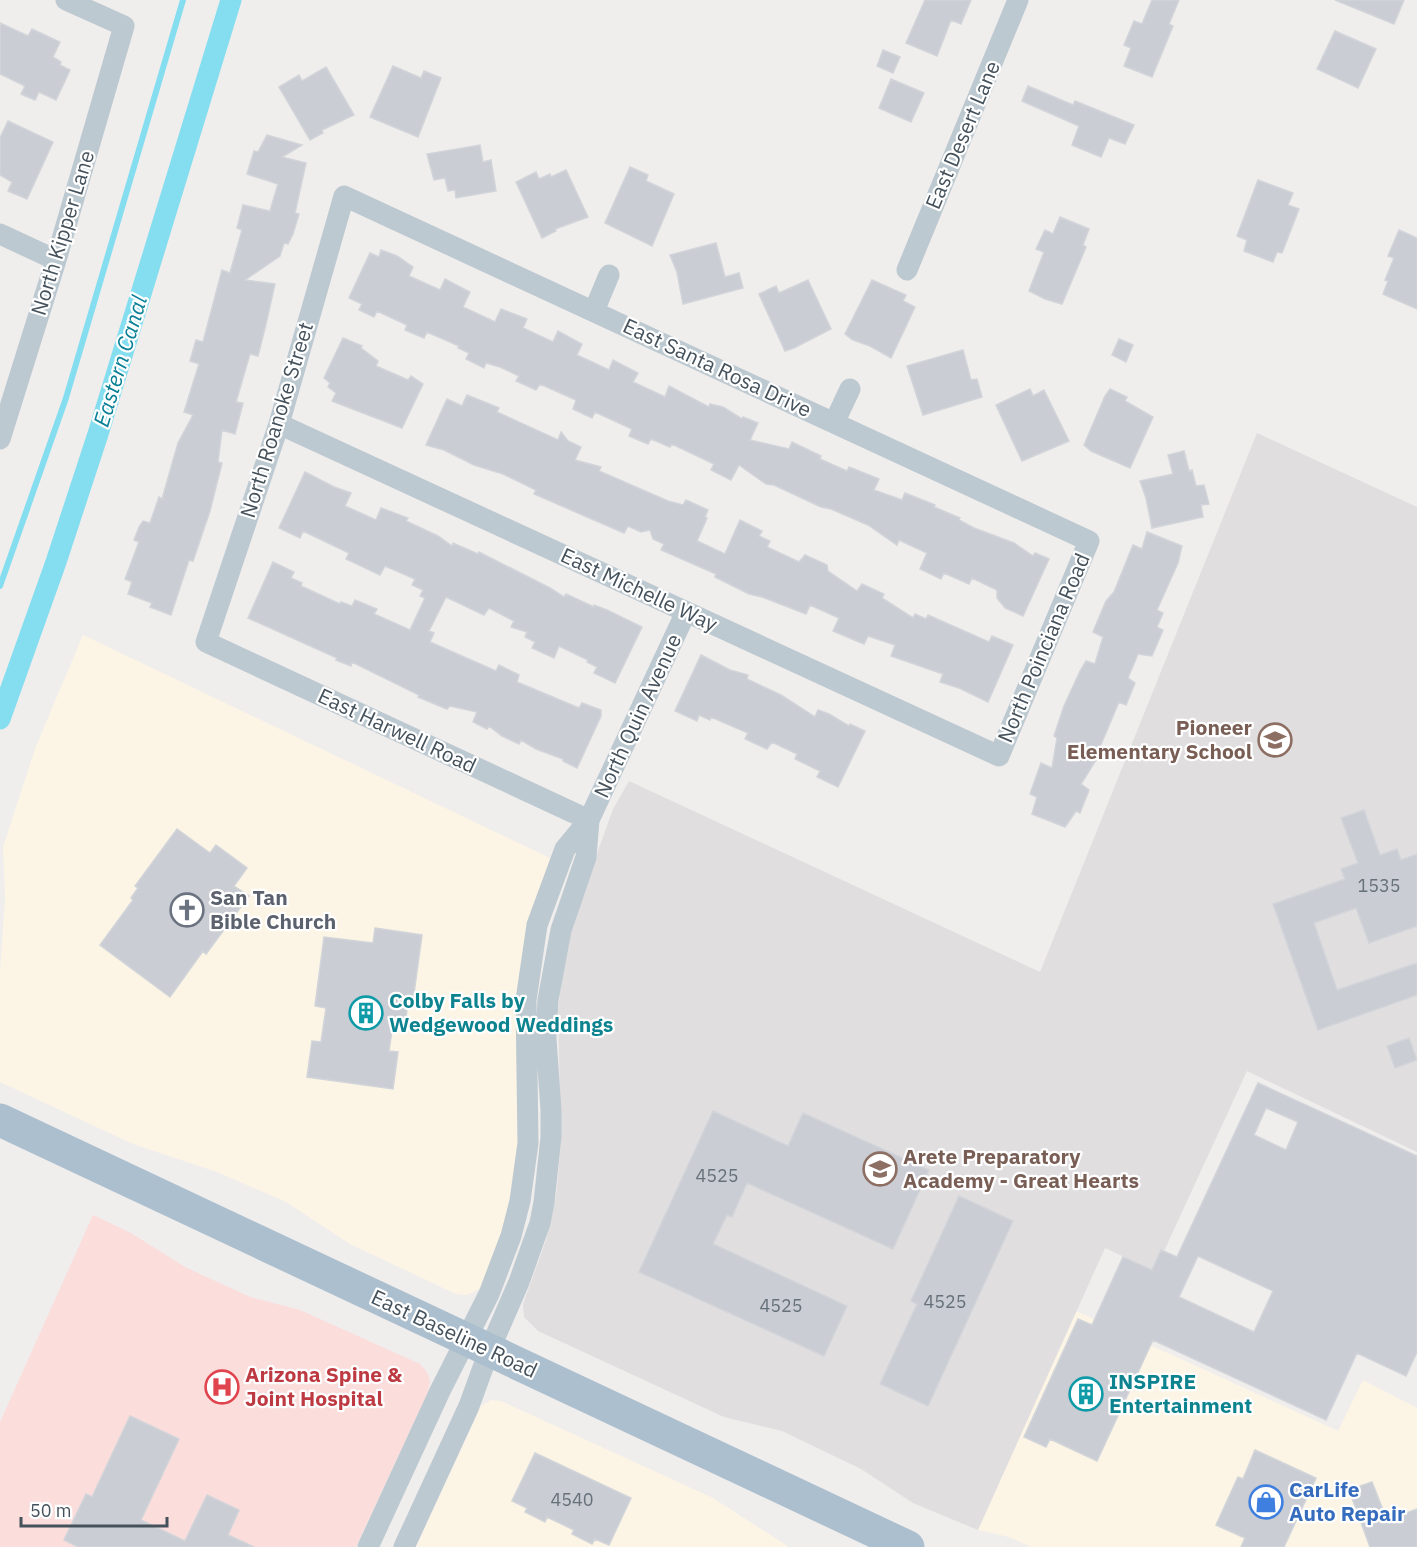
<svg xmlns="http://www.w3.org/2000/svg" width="1417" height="1547" font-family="'IBM Plex Sans',sans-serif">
<rect width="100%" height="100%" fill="#f0eded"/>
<path fill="#fcf5e5" d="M83 635 554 860 538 905 520 1169 489 1277 480 1288 472 1293 466 1295 456 1294 350 1244 286 1202 217 1172 133 1144 0 1082V972L5 898 3 847 36 746Z
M1076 1311 1338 1431 1363 1380 1417 1408V1547H1031L1009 1537 978 1530Z
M491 1400 501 1401 713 1498 789 1547H416L478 1413 481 1406Z"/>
<path fill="#e1dee0" d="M1257 433 1417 507V1152L1247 1071 1164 1251 1161 1250 1152 1270 1105 1248 978 1530 913 1503 861 1469 782 1431 724 1417 538 1331 524 1317 523 1304 546 1240 556 1195 561 1143 558 1012 564 958 574 918 613 809 629 781 1040 972Z"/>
<path fill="#fbdddc" d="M93 1215 131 1233 185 1267 250 1297 300 1310 420 1364 427 1372 430 1381 428 1392 356 1547H0V1422Z"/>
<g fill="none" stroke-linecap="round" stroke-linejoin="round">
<path stroke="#85deef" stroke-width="6" d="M0 586 66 398 183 0"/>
<path stroke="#85deef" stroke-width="21" d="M0 719 56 562 98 434 231 0"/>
</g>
<path fill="#cacdd3" stroke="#d1d4d9" stroke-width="1.5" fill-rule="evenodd" d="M925 0H971L961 24 951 20 937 56 906 43Z
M1152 0H1179L1169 24 1173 26 1152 77 1124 66 1131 48 1124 45 1134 21 1142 24Z
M1335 0H1404L1394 24Z
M0 23 28 36 32 29 60 42 53 57 61 62 60 65 70 70 56 100 39 92 35 100 21 94 25 86 0 74Z
M1335 31 1376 49 1358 88 1317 69Z
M883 50 900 57 893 73 877 66Z
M393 66 421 78 424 71 441 78 418 137 370 117Z
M326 67 354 115 322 130 323 133 310 140 279 87 299 75 302 81Z
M891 79 924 93 911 122 879 108Z
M1028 86 1073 105 1075 101 1134 125 1125 144 1109 138 1101 157 1072 145 1079 126 1022 101Z
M8 121 53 142 27 199 8 191 12 182 0 175V138Z
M267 135 302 145 282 157 306 163 295 213 299 214 293 234 288 244 284 243 280 256 245 280 275 284 266 324 258 356 250 354 236 402 243 403 235 434 222 430 218 462 222 463 210 511 193 561 189 560 171 615 150 607 152 603 128 594 132 582 125 579 139 542 134 540 139 527 143 521 150 523 159 497 162 499 178 443 193 415 184 412 199 364 190 361 196 340 203 342 222 270 230 273 242 230 237 228 243 205 270 211 278 184 247 174 254 151 258 152Z
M480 145 483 162 491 160 496 191 456 198 455 190 448 191 445 178 434 180 427 154Z
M630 167 648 175 646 181 674 194 652 246 605 223Z
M566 170 588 217 555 229 556 231 542 238 516 182 536 172 539 179 550 174 551 177Z
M1258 180 1293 193 1288 205 1299 209 1282 253 1277 252 1273 262 1244 251 1247 240 1237 236Z
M1060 217 1089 229 1083 245 1086 247 1062 304 1045 299 1029 291 1044 252 1036 249 1045 230 1053 234Z
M1399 230 1417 238V309L1383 294 1388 281 1385 280 1394 258 1388 256Z
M716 243 725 277 739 273 743 288 683 304 677 272 670 255Z
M381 250 397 256 413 267 409 276 440 290 445 279 470 292 463 307 495 322 501 309 527 319 523 328 553 342 558 331 582 344 577 355 609 370 613 360 638 373 633 382 665 397 669 386 709 407 710 404 723 407 742 419 743 417 758 423 750 440 789 449 792 442 821 456 820 459 847 471 849 467 879 479 874 490 902 500 905 493 935 505 934 507 960 518 959 520 974 528 1014 543 1033 556 1035 553 1049 559 1023 616 1005 608 997 598V590L972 578 969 584 944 573 941 579 920 569 927 553 899 540 897 545 868 525 831 509 821 507 774 485 766 484 739 465 731 480 711 470 714 464 672 444 670 447 651 439 648 444 629 436 632 429 595 412 592 418 573 409 576 400 540 384 536 390 516 381 519 376 500 367 486 363 484 368 466 359 469 353 458 348 459 346 427 332 424 338 405 330 407 325 377 311 374 317 359 310 362 304 349 298 370 253 379 257Z
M808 280 831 329 794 348 785 351 759 294 776 286 779 293Z
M872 280 906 295 903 301 915 307 891 358 870 346 853 340 845 334Z
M343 338 362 346 361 348 378 361 376 366 408 380 411 376 423 384 402 428 332 401 336 393 328 387 330 383 324 378Z
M1119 339 1133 345 1126 362 1112 355Z
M963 350 971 380 977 379 982 397 923 415 907 366Z
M1030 389 1033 396 1044 390 1069 441 1022 461 996 405Z
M1110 389 1127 397 1125 401 1153 417 1130 468 1091 451 1084 445 1105 396Z
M467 395 499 408 497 412 558 440 561 432 568 441 581 447 575 460 601 467 599 471 668 501 683 505 686 500 708 510 705 517 707 518 697 541 725 554 740 520 762 531 759 536 770 541 767 547 799 562 805 555 827 565 828 571 857 591 862 584 884 594 882 598 913 618 915 614 926 619 928 615 989 642 992 636 1013 645 988 702 959 688 940 682 943 674 891 656 895 645 868 636 864 644 833 631 839 618 810 605 806 614 762 597 749 594 715 577 716 574 661 550 664 544 653 539 650 530 641 532 628 526 624 533 534 494 536 490 503 474 474 465 444 450 426 445 447 399 462 406Z
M1184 451 1189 471 1192 470 1196 486 1204 485 1209 504 1201 505 1203 517 1152 528 1146 498 1140 481 1173 474 1168 455Z
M305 472 334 487 351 493 345 506 376 520 381 508 408 518 406 521 438 536 452 546 453 543 478 554 479 552 550 588 564 597 566 594 594 607V605L607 610 642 627 615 683 594 673 597 667 587 662 588 660 559 646 554 658 532 648 535 642 525 637 527 632 511 627 514 621 489 608 484 615 446 597 429 631 434 633 430 642 496 671 499 665 519 675 517 682 579 708 582 703 601 710V716L577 768 563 761V759L536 749 521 740 519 744 502 736 489 726 487 729 473 722 477 712 450 706 447 709 418 697 419 695 352 662 351 666 336 660 337 658 248 618 273 562 294 572 291 578 302 583 301 586 340 604 341 602 352 606 355 600 377 609 374 614 410 630 425 598 420 596 423 590 412 585 415 579 385 566 380 575 346 559 349 553 303 531 300 538 279 528Z
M1147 532 1182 546 1178 563 1157 610 1163 613 1157 627 1163 630 1152 656 1138 654 1128 678 1135 683 1126 705 1119 702 1097 754 1096 760 1081 784 1089 790 1080 813 1076 811 1065 827 1032 814 1037 797 1030 794 1041 763 1052 768 1057 738 1054 736 1064 706 1080 671 1086 661 1095 664 1103 637 1093 632 1106 601 1114 592 1133 545 1142 549Z
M701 655 730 670 748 675 747 679 781 695 815 717 818 710 829 714 849 726 850 724 865 731 838 787 817 777 820 771 795 759 797 754 772 742 767 749 745 739 748 733 711 717 710 720 699 715 697 721 675 711Z
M1364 810 1380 855 1397 849 1401 860 1417 854V926L1369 943 1356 908 1314 923 1337 990 1417 963V995L1318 1030 1273 904 1345 879 1341 869 1358 863 1341 818Z
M177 829 210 853 216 845 247 868 234 886 249 896 206 954 203 951 170 997 100 945 133 900 131 898 138 888 135 886Z
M375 928 422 935 412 1008H407L406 1019 394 1017 389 1051 398 1052 393 1089 307 1077 312 1041 321 1042 326 1008 315 1006 324 937 373 943Z
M1409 1038 1417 1060 1395 1068 1387 1046Z
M1258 1083 1417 1156V1352L1406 1376 1357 1353 1326 1420 1153 1340 1097 1461 1050 1439 1046 1447 1024 1437 1078 1319 1092 1325 1123 1257 1152 1270 1161 1250 1177 1257ZM1266 1108 1298 1122 1286 1150 1254 1135ZM1198 1256 1273 1291 1254 1332 1179 1297Z
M713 1111 788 1146 803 1113 929 1170 893 1249 747 1183 732 1217 727 1215 713 1244 847 1306 824 1356 639 1272Z
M959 1196 1013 1221 928 1406 880 1384 917 1304 911 1301Z
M130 1416 179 1439 141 1520 185 1541 207 1495 239 1510 228 1535 254 1547H78L64 1540 86 1494 92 1497Z
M1255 1450 1316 1478 1284 1547H1241L1245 1538 1216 1525 1238 1477 1243 1479Z
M535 1453 631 1498 609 1545 595 1539 592 1544 572 1534 574 1530 547 1517 545 1522 525 1512 527 1508 512 1501Z
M1372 1482 1387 1520 1417 1509V1547H1370L1349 1490Z"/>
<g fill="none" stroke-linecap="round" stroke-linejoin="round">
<path stroke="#bdc9d0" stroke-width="21" d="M0 234 56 260
M907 270 1018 0
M594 311 609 275
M834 423 850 389
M279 424 999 756 1089 541 344 196 279 424 206 642 589 820
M0 439 56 260 124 26 66 0
M368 1547 440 1391 489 1294 511 1236 520 1201 528 1143 526 1000 537 925 565 849 589 820 686 612
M404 1547 469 1406 489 1351 519 1282 540 1223 544 1202 551 1137V1110L546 1039 548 1000 561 930 586 857 589 820"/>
<path stroke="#acbfce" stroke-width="33" d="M0 1120 908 1547"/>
</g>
<defs>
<symbol id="school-ring" viewBox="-11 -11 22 22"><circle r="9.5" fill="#fff" stroke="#8d6e63" stroke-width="1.5"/><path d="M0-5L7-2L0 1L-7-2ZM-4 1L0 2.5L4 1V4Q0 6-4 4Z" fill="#8d6e63"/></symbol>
<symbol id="church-ring" viewBox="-11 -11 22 22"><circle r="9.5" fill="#fff" stroke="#6b7280" stroke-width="1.5"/><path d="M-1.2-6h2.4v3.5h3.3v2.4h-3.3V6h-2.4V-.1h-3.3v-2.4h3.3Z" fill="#6b7280"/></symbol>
<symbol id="building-ring" viewBox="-11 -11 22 22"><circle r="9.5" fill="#fff" stroke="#0f9aa8" stroke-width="1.5"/><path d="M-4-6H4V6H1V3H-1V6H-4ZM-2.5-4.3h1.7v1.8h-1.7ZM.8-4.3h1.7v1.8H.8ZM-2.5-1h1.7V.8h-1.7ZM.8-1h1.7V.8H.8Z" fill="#0f9aa8"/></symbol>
<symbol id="hospital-ring" viewBox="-11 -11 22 22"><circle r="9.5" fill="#fff" stroke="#e0444e" stroke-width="1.5"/><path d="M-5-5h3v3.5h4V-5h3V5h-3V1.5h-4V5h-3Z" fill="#e0444e"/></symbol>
<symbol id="shop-ring" viewBox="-11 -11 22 22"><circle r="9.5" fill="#fff" stroke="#3f7fe0" stroke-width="1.5"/><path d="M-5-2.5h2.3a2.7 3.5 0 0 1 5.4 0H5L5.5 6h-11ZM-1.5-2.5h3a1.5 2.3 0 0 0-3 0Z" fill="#3f7fe0"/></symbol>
</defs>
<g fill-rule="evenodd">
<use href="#school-ring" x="1256" y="721" width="38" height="38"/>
<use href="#church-ring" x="168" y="891" width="38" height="38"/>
<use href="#building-ring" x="347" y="994" width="38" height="38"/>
<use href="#school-ring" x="861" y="1150" width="38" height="38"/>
<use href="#hospital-ring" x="203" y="1368" width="38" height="38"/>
<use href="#building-ring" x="1067" y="1375" width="38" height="38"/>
<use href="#shop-ring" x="1247" y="1483" width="38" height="38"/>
</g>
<g text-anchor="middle" stroke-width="4.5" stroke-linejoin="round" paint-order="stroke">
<g font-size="18" fill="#66717a">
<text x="1379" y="892">1535</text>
<text x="717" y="1182">4525</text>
<text x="945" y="1308">4525</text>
<text x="781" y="1312">4525</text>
<text x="572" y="1506">4540</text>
</g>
<g font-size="21" fill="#45525c" stroke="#fff">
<text transform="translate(963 135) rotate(-67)" y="7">East Desert Lane</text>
<text transform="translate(63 233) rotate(-73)" y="7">North Kipper Lane</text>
<text transform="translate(717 368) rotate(25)" y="7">East Santa Rosa Drive</text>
<text transform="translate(277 420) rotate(-73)" y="7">North Roanoke Street</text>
<text transform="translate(639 590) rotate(25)" y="7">East Michelle Way</text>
<text transform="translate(1044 648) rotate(-67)" y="7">North Poinciana Road</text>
<text transform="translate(638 716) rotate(-65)" y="7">North Quin Avenue</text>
<text transform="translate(397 731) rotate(25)" y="7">East Harwell Road</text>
<text transform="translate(454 1334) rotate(25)" y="7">East Baseline Road</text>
</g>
<g font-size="21" font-weight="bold" fill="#785e54" stroke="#fff" text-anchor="end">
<text x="1252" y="735">Pioneer<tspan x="1252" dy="24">Elementary School</tspan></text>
<text x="903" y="1164" text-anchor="start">Arete Preparatory<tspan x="903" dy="24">Academy - Great Hearts</tspan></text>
</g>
<g font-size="21" font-weight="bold" fill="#5b616d" stroke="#fff" text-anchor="start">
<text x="210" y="905">San Tan<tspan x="210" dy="24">Bible Church</tspan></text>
</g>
<g font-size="21" font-weight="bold" fill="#0d838f" stroke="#fff" text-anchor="start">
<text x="389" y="1008">Colby Falls by<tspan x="389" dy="24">Wedgewood Weddings</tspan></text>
<text x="1109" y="1389">INSPIRE<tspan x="1109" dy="24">Entertainment</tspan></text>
</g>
<g font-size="21" font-weight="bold" fill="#be3a42" stroke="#fff" text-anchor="start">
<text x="245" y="1382">Arizona Spine &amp;<tspan x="245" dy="24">Joint Hospital</tspan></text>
</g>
<g font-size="21" font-weight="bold" fill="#366cbe" stroke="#fff" text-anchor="start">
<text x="1289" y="1497">CarLife<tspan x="1289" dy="24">Auto Repair</tspan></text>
</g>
<g font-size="22" font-style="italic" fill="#087f95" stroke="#fff">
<text transform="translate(120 361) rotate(-73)" y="8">Eastern Canal</text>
</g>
</g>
<path d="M21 1517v9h146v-9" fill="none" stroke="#45525c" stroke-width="3"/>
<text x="30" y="1517" font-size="18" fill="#45525c" stroke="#ffffff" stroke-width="4.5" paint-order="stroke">50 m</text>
</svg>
